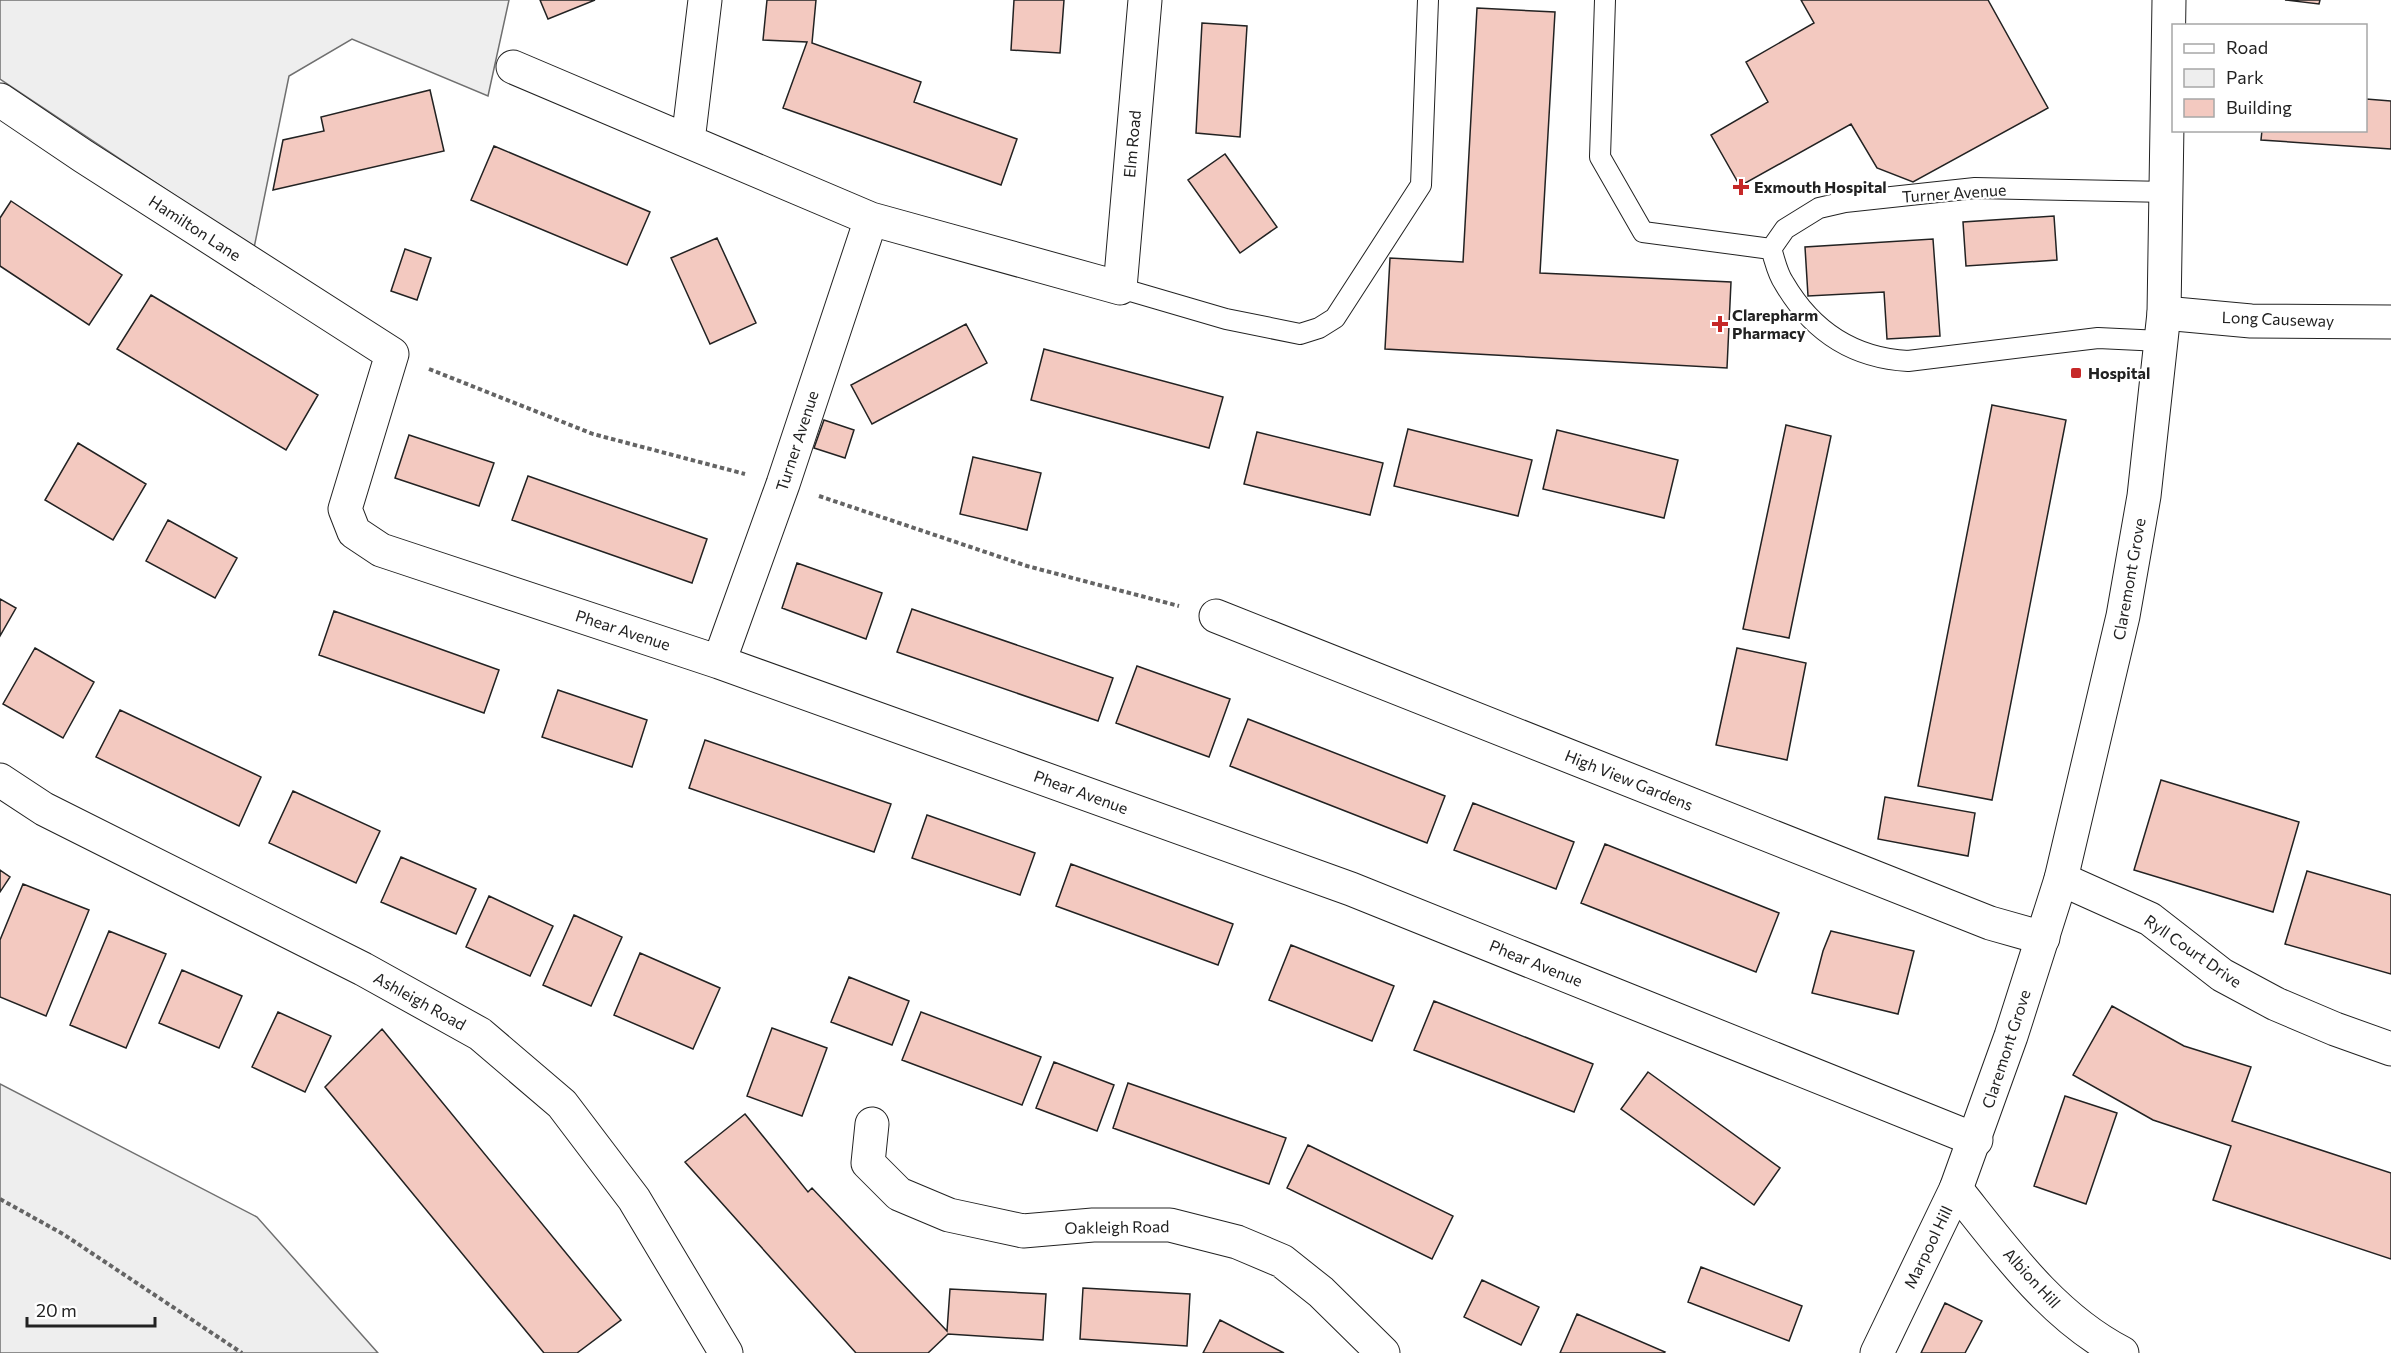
<svg xmlns="http://www.w3.org/2000/svg" width="2391" height="1353" font-family="Commissioner,sans-serif">
<rect width="100%" height="100%" fill="#fff"/>
<path fill="#eee" stroke="#6f6f6f" stroke-width="1.5" d="M0 0H509L488 96 352 39 289 76 254 248 0 79Z
M0 1084 257 1217 378 1353H0Z"/>
<path fill="#f3c9c0" stroke="#222" stroke-width="1.5" d="M540 0H595L548 19Z
M767 0H816L812 43 921 82 914 102 1017 139 1001 185 783 108 807 42 763 40Z
M1014 0H1064L1060 53 1011 50Z
M1801 0H1988L2048 108 1913 182 1877 168 1851 124 1740 186 1711 135 1768 102 1746 62 1814 23Z
M2285 0H2320L2319 4Z
M1477 8 1555 12 1540 273 1731 282 1727 368 1385 349 1390 258 1463 262Z
M1202 23 1247 26 1240 137 1196 133Z
M430 90 444 151 273 190 283 140 324 131 321 117Z
M2366 99 2391 101V149L2261 140 2262 130H2366Z
M494 146 650 212 627 265 471 200Z
M1225 154 1277 227 1240 253 1188 180Z
M11 201 122 275 89 325 0 266V218Z
M2054 216 2057 260 1966 266 1963 222Z
M717 238 756 323 710 344 671 258Z
M1933 239 1940 336 1887 339 1884 292 1808 296 1805 247Z
M405 249 431 258 417 300 391 291Z
M151 295 318 395 286 450 117 349Z
M966 324 987 363 872 424 851 385Z
M1044 349 1223 397 1209 448 1031 400Z
M1992 405 2066 420 1992 800 1918 786Z
M824 420 854 430 845 458 814 448Z
M1786 425 1831 436 1789 638 1743 629Z
M1408 429 1532 460 1518 516 1394 486Z
M1557 430 1678 460 1664 518 1543 489Z
M1257 432 1383 463 1370 515 1244 484Z
M409 435 494 463 479 506 395 478Z
M78 443 146 484 113 540 45 500Z
M973 457 1041 473 1027 530 960 514Z
M528 476 707 539 692 583 512 520Z
M168 520 237 558 215 598 146 561Z
M797 563 882 593 866 639 782 608Z
M0 599 16 608 0 636Z
M912 609 1113 678 1098 721 897 652Z
M334 611 499 670 484 713 319 655Z
M35 648 94 682 63 738 3 704Z
M1737 648 1806 663 1787 760 1716 745Z
M1137 666 1230 699 1209 757 1116 723Z
M558 690 647 720 632 767 542 737Z
M120 710 261 777 239 826 96 757Z
M1248 719 1445 796 1427 843 1230 766Z
M705 740 891 804 874 852 689 788Z
M2161 780 2299 822 2273 912 2134 870Z
M293 791 380 831 356 883 269 843Z
M1885 797 1975 813 1968 856 1878 839Z
M1473 803 1574 842 1556 889 1454 850Z
M927 815 1035 853 1020 895 912 858Z
M1605 844 1779 913 1756 972 1581 903Z
M401 857 476 889 456 934 381 902Z
M1071 864 1233 924 1218 965 1056 906Z
M0 870 10 877 0 892Z
M2307 871 2391 895V974L2285 944Z
M23 884 89 910 46 1016 0 997V940Z
M489 896 553 926 530 976 466 947Z
M574 915 622 937 591 1006 543 985Z
M109 931 166 954 126 1048 70 1025Z
M1831 931 1914 951 1898 1014 1812 993 1823 951Z
M1291 945 1394 986 1372 1041 1269 1000Z
M640 953 720 988 693 1049 614 1015Z
M182 970 242 996 219 1048 159 1023Z
M849 977 909 1001 892 1045 831 1022Z
M1434 1001 1593 1064 1574 1112 1414 1050Z
M2112 1006 2184 1046 2251 1067 2232 1121 2391 1173V1259L2213 1200 2231 1146 2153 1120 2073 1075Z
M278 1012 331 1036 305 1092 252 1067Z
M921 1012 1041 1057 1022 1105 902 1060Z
M772 1028 827 1048 802 1116 747 1096Z
M382 1029 621 1320 577 1353H544L325 1087Z
M1054 1062 1114 1085 1097 1131 1036 1108Z
M1648 1072 1780 1168 1754 1205 1621 1109Z
M1128 1083 1286 1138 1269 1184 1113 1128Z
M2065 1096 2117 1113 2086 1204 2034 1186Z
M745 1114 808 1192 812 1188 947 1331 950 1289 1046 1294 1043 1340 948 1334 928 1353H856L685 1162Z
M1308 1145 1453 1216 1432 1259 1287 1188Z
M1701 1267 1802 1306 1789 1341 1688 1302Z
M1482 1280 1539 1307 1521 1345 1464 1317Z
M1083 1288 1190 1294 1187 1346 1080 1339Z
M1945 1303 1982 1321 1965 1353H1921Z
M1577 1314 1665 1352 1664 1353H1560Z
M1220 1320 1284 1353H1203Z"/>
<g fill="none" stroke-linecap="round" stroke-linejoin="round">
<defs>
<path id="lane" d="M1605 0 1600 157 1643 232 1771 249
M1120 288 1226 319 1300 334 1319 328 1335 318 1421 185 1428 0
M2161 341 2098 338 1908 361C1853 358 1812 331 1784 283 1777 273 1775 260 1771 249L1785 229 1819 208 1845 202 1975 188 2168 192"/>
<path id="street" d="M513 67 871 219 1120 288 1145 0
M0 100 83 156 392 354 345 509 354 532 381 550 719 662 1351 889 1976 1140
M688 141 705 0
M2164 313 2251 321 2391 322
M1216 616 1990 923 2043 938
M719 662 783 484 871 219
M0 780 44 809 363 969 480 1034 562 1104 634 1199 726 1353
M2061 879 2150 919 2222 975 2276 1004 2335 1029 2391 1049
M872 1124 868 1163 899 1194 949 1215 1023 1231 1093 1225H1170L1237 1242 1282 1261 1321 1292 1383 1353
M1956 1189C2004 1249 2052 1317 2122 1353"/>
<path id="secondary" d="M1877 1353 1956 1189 2011 1036 2061 879 2123 616 2144 496 2164 313 2169 0"/>
</defs>
<use href="#lane" stroke="#222" stroke-width="22"/>
<use href="#street" stroke="#222" stroke-width="35"/>
<use href="#secondary" stroke="#222" stroke-width="35"/>
<path stroke="#646464" stroke-width="4" stroke-dasharray="4.5 3" stroke-linecap="butt" d="M429 369 593 434 745 474
M819 496 1027 566 1179 606
M0 1199 63 1234 242 1353"/>
<use href="#lane" stroke="#fff" stroke-width="20"/>
<use href="#street" stroke="#fff" stroke-width="33"/>
<use href="#secondary" stroke="#fff" stroke-width="33"/>
</g>
<g fill="#c62828" stroke="#fff" stroke-width="2">
<path d="M1738 178h6v6h6v6h-6v6h-6v-6h-6v-6h6z"/>
<path d="M1717 315h6v6h6v6h-6v6h-6v-6h-6v-6h6z"/>
<rect x="2070" y="367" width="12" height="12" rx="3"/>
</g>
<g text-anchor="middle" stroke-width="4.5" stroke-linejoin="round" paint-order="stroke">
<g font-size="16" fill="#222" stroke="#fff">
<text transform="translate(1132 144) rotate(-85)" y="6">Elm Road</text>
<text transform="translate(1954 193) rotate(-4)" y="6">Turner Avenue</text>
<text transform="translate(195 228) rotate(33)" y="6">Hamilton Lane</text>
<text transform="translate(2278 319) rotate(2)" y="6">Long Causeway</text>
<text transform="translate(797 441) rotate(-72)" y="6">Turner Avenue</text>
<text transform="translate(2129 579) rotate(-80)" y="6">Claremont Grove</text>
<text transform="translate(623 630) rotate(18)" y="6">Phear Avenue</text>
<text transform="translate(1629 780) rotate(22)" y="6">High View Gardens</text>
<text transform="translate(1081 792) rotate(20)" y="6">Phear Avenue</text>
<text transform="translate(2193 951) rotate(35)" y="6">Ryll Court Drive</text>
<text transform="translate(1536 963) rotate(22)" y="6">Phear Avenue</text>
<text transform="translate(420 1001) rotate(29)" y="6">Ashleigh Road</text>
<text transform="translate(2006 1049) rotate(-72)" y="6">Claremont Grove</text>
<text transform="translate(1117 1227) rotate(-1)" y="6">Oakleigh Road</text>
<text transform="translate(1928 1247) rotate(-64)" y="6">Marpool Hill</text>
<text transform="translate(2032 1278) rotate(47)" y="6">Albion Hill</text>
</g>
<g font-size="16" font-weight="bold" fill="#222" stroke="#fff" text-anchor="start">
<text x="1754" y="193">Exmouth Hospital</text>
<text x="1732" y="321">Clarepharm<tspan x="1732" dy="18">Pharmacy</tspan></text>
<text x="2088" y="379">Hospital</text>
</g>
</g>
<rect x="2172" y="24" width="195" height="108" fill="#ffffff" stroke="#a7a7a7" stroke-width="1.5"/>
<rect x="2184" y="44" width="30" height="9" fill="#ffffff" stroke="#a7a7a7" stroke-width="1.5"/>
<text x="2226" y="54" font-size="18" fill="#222222">Road</text>
<rect x="2184" y="69" width="30" height="18" fill="#eeeeee" stroke="#a7a7a7" stroke-width="1.5"/>
<text x="2226" y="84" font-size="18" fill="#222222">Park</text>
<rect x="2184" y="99" width="30" height="18" fill="#f3c9c0" stroke="#a7a7a7" stroke-width="1.5"/>
<text x="2226" y="114" font-size="18" fill="#222222">Building</text>
<path d="M27 1317v9h128v-9" fill="none" stroke="#222222" stroke-width="3"/>
<text x="36" y="1317" font-size="18" fill="#222222" stroke="#ffffff" stroke-width="4.5" paint-order="stroke">20 m</text>
</svg>
